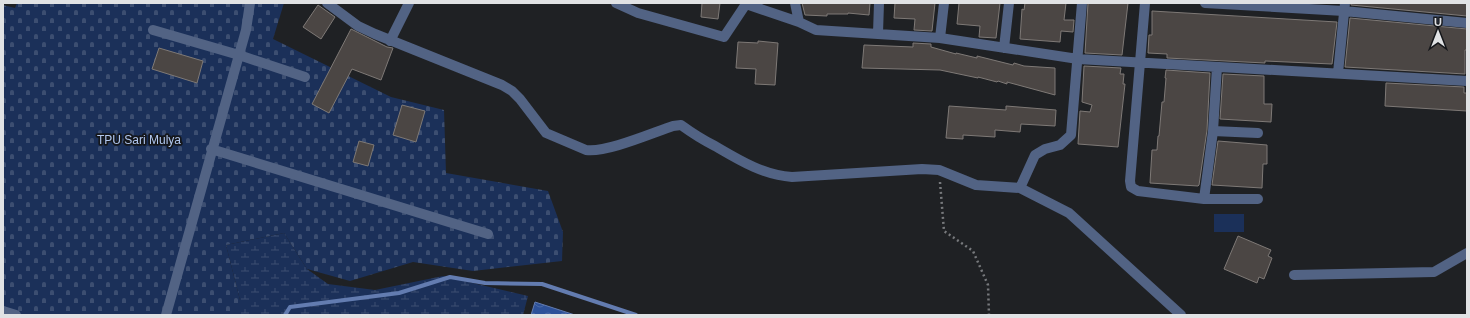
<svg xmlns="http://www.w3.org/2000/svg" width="1470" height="318" font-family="Helvetica,sans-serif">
<defs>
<pattern id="wetland-marsh" width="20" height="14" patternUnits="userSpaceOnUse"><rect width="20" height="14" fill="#1b3059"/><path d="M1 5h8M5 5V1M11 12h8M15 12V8" fill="none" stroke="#3c4e71"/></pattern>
<pattern id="cemetery-stones" width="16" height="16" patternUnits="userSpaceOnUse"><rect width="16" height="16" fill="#1b3059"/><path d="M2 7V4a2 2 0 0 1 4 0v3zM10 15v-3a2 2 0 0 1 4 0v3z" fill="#3c4e71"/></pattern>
<pattern id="water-waves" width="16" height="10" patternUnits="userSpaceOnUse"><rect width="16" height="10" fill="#2d5199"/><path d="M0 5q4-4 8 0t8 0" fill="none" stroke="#4b6aa7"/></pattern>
</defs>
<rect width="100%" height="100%" fill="#1f2124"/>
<path fill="#1b3059" d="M1214 214H1244V232H1214Z"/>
<path fill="url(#wetland-marsh)" d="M284 233 307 269 328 284 375 290 443 276 528 296 523 315H240V300L226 245Z"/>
<path fill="url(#cemetery-stones)" d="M17 3H284L273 39 391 97 444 110 446 173 548 191 563 232 562 261 473 271 413 262 350 281 307 269 284 233 226 245 240 300V315H3V5L15 8Z"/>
<path fill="url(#water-waves)" stroke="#637cb0" d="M535 302 575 315H531Z"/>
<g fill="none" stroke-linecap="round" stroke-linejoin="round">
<path stroke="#637cb0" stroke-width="4" d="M285 315 290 307 399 293 450 277 485 283 542 284 636 315"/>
</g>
<path fill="#4b4644" stroke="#7e7976" d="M702 3H720L718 19 701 17Z
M802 3H870L869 15 848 13V14H827V16L805 15Z
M895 3H935L932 31 914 30 915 19 894 18Z
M959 3H1000L996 38 979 37 980 26 957 24Z
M1025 3H1066L1064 20H1074L1073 32 1061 31 1060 42 1020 39 1022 9 1024 10Z
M1088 3H1128L1122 55 1085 53Z
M1351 3H1467V16L1351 5Z
M318 5 335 17 321 39 303 27Z
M1152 11 1337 22 1332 64 1265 61V63L1167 58V54L1148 53 1149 35H1152Z
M1350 18 1467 29V50H1465V74L1345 67Z
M351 29 387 47 393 48 381 80 352 69 329 113 312 104Z
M758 41 778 43 775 85 755 84 756 69 736 68 738 42 758 43Z
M913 43 931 44V47L956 54V53L977 58V56L1013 65 1014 63 1024 66 1055 68V95L1007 82V84L998 81 997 82 978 77V78L940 70 862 68 864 45 913 47Z
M159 48 203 61 197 83 152 69Z
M1084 66 1121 68 1120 74H1124L1123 84H1125L1118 147 1078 144 1080 111 1090 112 1092 105 1082 102Z
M1166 70 1210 73 1207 130 1199 185 1198 186 1150 183 1152 150H1157L1158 136H1159L1162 102H1164L1166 78H1165Z
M1223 74 1264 76V104H1272L1271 122 1220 119Z
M1386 83 1464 87V93H1467V111L1385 106Z
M402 105 425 111 416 142 393 135Z
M949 106 1006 110V106L1056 110 1055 126 1021 124 1020 132 995 130V137L963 135V139L946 138Z
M359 141 374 145 368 166 353 162Z
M1218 141 1267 145V164H1263L1262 188 1212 185Z
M1238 236 1271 250 1268 256 1272 258 1264 279 1259 277 1257 283 1224 269Z"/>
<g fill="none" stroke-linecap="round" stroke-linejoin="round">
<path stroke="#77797c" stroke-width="2.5" stroke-dasharray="2 3" stroke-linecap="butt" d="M940 182 944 231 973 251 988 285 989 315"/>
<path stroke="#526384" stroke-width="10" d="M327 3 358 26 375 34 502 85 512 91 520 99 546 133 586 150C606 153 652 133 673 126L681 125C692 133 703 140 715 146 739 160 763 175 792 177L922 169 939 170 976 185 1020 188 1069 213 1181 315
M616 3 638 13 724 37 746 4 799 22 816 30 940 38 1078 59 1467 81
M795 3 799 22
M1145 3 1130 181 1131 187 1138 191 1204 199H1258
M1205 3 1344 11 1467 23
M153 30 239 55 305 77
M878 33 879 3
M940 38 944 3
M390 41 409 3
M1004 48 1009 3
M1338 73 1345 3
M1213 131 1258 133
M211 149 488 234
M1020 188 1035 155 1045 149 1060 145 1071 135 1082 3
M1204 199 1213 131 1217 67
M1294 275 1434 272 1467 253
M3 311 16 315
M166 315 246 30 250 3"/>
</g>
<g text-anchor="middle" stroke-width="3.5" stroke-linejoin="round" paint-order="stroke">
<g font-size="12" fill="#b1c7ef" stroke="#15171b">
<text x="139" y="144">TPU Sari Mulya</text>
</g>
</g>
<rect width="1470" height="318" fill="none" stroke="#e0e2e4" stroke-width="8"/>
<g transform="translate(1438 32)" stroke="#15171b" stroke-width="3" paint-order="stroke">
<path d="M0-3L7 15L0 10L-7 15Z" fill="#e0e2e4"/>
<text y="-6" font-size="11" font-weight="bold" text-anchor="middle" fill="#e0e2e4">U</text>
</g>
</svg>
